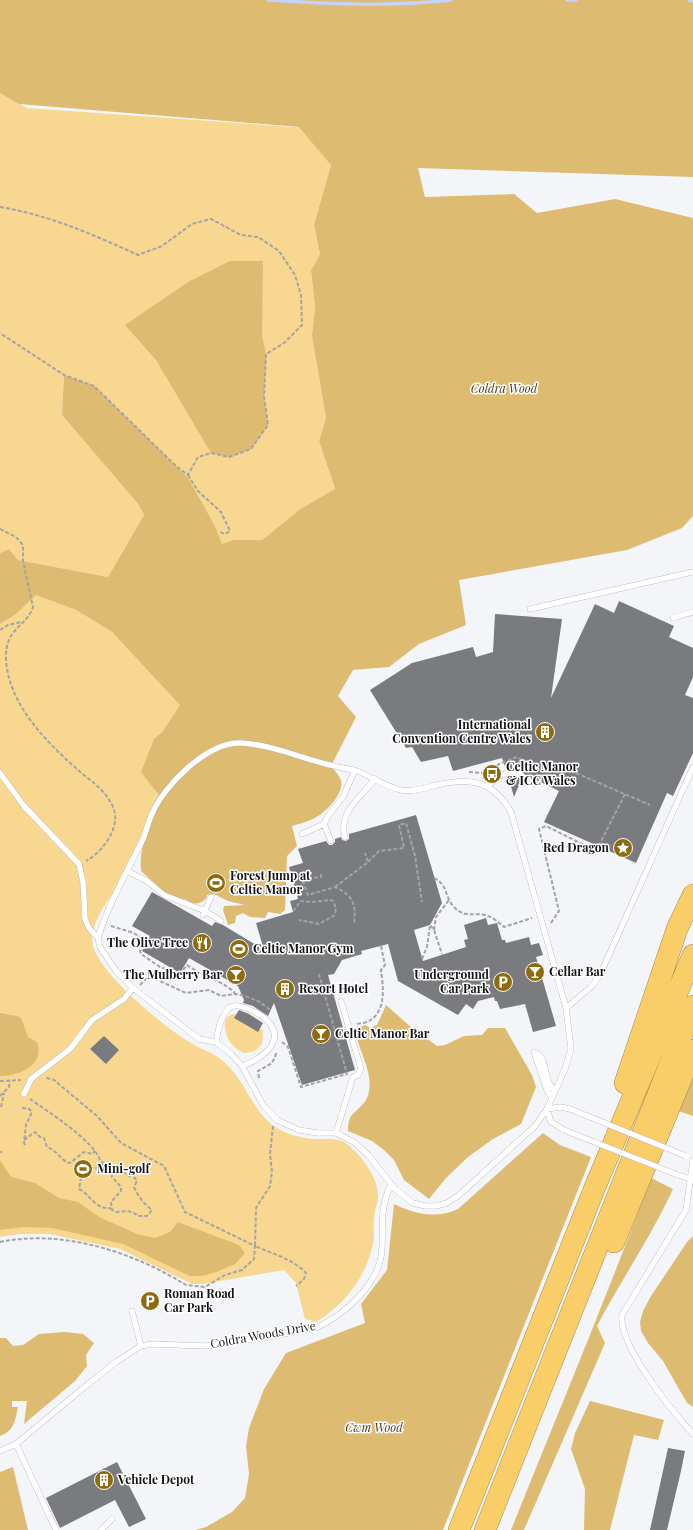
<svg xmlns="http://www.w3.org/2000/svg" width="693" height="1530" font-family="'Playfair Display',serif">
<rect width="100%" height="100%" fill="#f4f5f9"/>
<path fill="#f8d890" d="M0 93 27 108 321 129 331 165 314 225 320 254 311 272 315 307 312 336 326 418 319 441 335 490 299 510 262 540H233L222 544 215 526 189 479 64 375 62 415 138 504 144 515 108 577 18 560 9 549 0 553Z
M36 595 76 610 112 632 181 705 163 731 154 739C155 751 164 791 161 800 159 809 153 817 149 825 141 841 134 858 126 874 115 893 87 922 93 946 100 974 165 1028 191 1043 202 1050 215 1053 224 1062 245 1080 251 1109 274 1126 284 1134 301 1138 314 1139 326 1139 337 1137 347 1144 362 1156 378 1177 378 1196 378 1203 374 1211 374 1219 373 1225 374 1232 374 1238 369 1273 346 1304 316 1322L305 1319 296 1283 284 1270 203 1284H192L120 1249 49 1234H20L0 1237V624L15 615Z
M236 1014 263 1030 262 1044C238 1075 208 1014 236 1014Z"/>
<path fill="#ddbc71" d="M0 0H693V177L418 168 425 197 514 194 537 213 615 199 693 218V516L682 528 627 550 459 580 466 625 419 644 389 667 353 670 338 696 356 717 331 766C334 770 340 776 341 781 344 794 326 812 315 818 308 821 300 824 292 826L297 846 287 856 285 910 280 914 268 912 265 918 250 917 243 913 236 916 235 923 228 925 223 910 224 906 245 905 228 901 214 894 207 895 206 899 200 903 190 904 187 900 169 896 141 871C139 847 149 818 162 799L141 772 154 739 163 731 180 705 112 632 76 610 36 595 15 615 0 624V553L9 549 18 560 108 577 144 515 138 504 62 415 64 375 94 386 189 479 215 526 222 544 233 540H262L299 510 335 489 319 441 326 418 312 336 315 307 311 271 320 254 314 225 331 165 299 127 19 104 0 93Z
M230 261H263L262 335 266 354 264 397 268 425 251 449 229 457 211 453 156 360 125 325 188 282Z
M386 1005 412 1028 437 1046 445 1045 464 1036 482 1035 488 1028H505L532 1075 536 1087 521 1124 493 1139 468 1157 446 1178 429 1199 404 1180 394 1160 384 1150 372 1141 348 1131C348 1127 348 1122 350 1118 353 1112 362 1107 366 1100 377 1078 360 1055 356 1034L360 1027 365 1025 371 1028 377 1025Z
M0 1013C25 1018 19 1012 28 1037L37 1042C45 1065 20 1076 0 1076Z
M693 1071V1116L676 1110Z
M543 1133 560 1145 591 1157 443 1530H195L206 1527 232 1512 245 1498 249 1474 246 1446 249 1428 264 1389 286 1353 365 1323 361 1304 387 1270 394 1204C414 1214 436 1219 458 1209Z
M0 1160 11 1177 35 1183 59 1198 78 1202 99 1217 137 1234 155 1238 170 1232 178 1222 239 1245 245 1253 235 1264 219 1271 203 1276H190L123 1244 52 1228 24 1227 0 1230Z
M651 1178 673 1189C651 1237 621 1280 597 1326L605 1343 524 1530H511C558 1413 607 1296 651 1178Z
M693 1236V1407L687 1403 663 1361 648 1343 641 1331 640 1322 643 1311 651 1296 687 1242Z
M65 1332 83 1334 94 1343 86 1355 87 1366 75 1381 24 1424 27 1401H12V1407H18C15 1421 14 1431 0 1436V1338H6L13 1346 23 1345 39 1334Z
M590 1401 664 1420 658 1440 634 1435 610 1530H584L585 1489 571 1449 575 1433Z
M13 1467 28 1530H0V1472Z"/>
<g fill="none" stroke-linecap="round" stroke-linejoin="round">
<path stroke="#c4d2fc" stroke-width="3.5" d="M268 0C330 4 389 7 451 0
M567 0H576
M689 0 693 1"/>
</g>
<path fill="#797b7e" d="M619 601 674 626 669 637 693 648V677L685 695 693 698V753L673 796 667 793 636 863 544 822 559 791 524 774 521 770 506 769 502 758 453 771 448 756 421 762 412 747 406 748 370 690 412 663 473 647 476 657 493 652 495 614 562 619 551 698 595 604 614 613Z
M508 777 522 778 514 797 510 783Z
M416 815 442 903 430 925 414 930 423 961 466 947 464 940 468 939 464 925 486 918 488 925 497 923 502 940H505L506 943 529 937 531 945 539 943 543 955 536 957 556 1026 533 1032 525 1004 500 1009 497 1001H495L494 997 478 1001 473 1009 466 1004 458 1015 398 981 388 944 361 951 362 954 342 960 334 974 328 975 355 1070 302 1085 274 1003 268 1016 253 1006 243 1003 244 1000 238 986 189 958 180 973 142 951 150 936 132 926 152 892 212 926 215 922 223 925 264 950 256 923 293 912 290 901 298 899 289 867 303 863 298 849 326 841 329 845H332L335 842V839L341 837 342 840 346 841 349 839V834Z
M239 1010 249 1014 263 1023 258 1032 234 1018Z
M104 1036 119 1050 106 1064 90 1049Z
M668 1448 685 1451 681 1471 667 1530H650Z
M117 1462 146 1519 129 1527 115 1500 60 1528 46 1498Z"/>
<g fill="none" stroke-linecap="round" stroke-linejoin="round">
<defs>
<path id="service" d="M530 609 693 572
M673 618 693 612
M0 773 24 806 79 864 83 882 85 919 89 928 98 938 100 947 116 971 133 988 199 1039 216 1042 231 1054 242 1066 263 1105 277 1120 299 1130 318 1133H336L354 1142 369 1156 395 1189 413 1203 425 1206H436L447 1203 458 1196 535 1126 547 1109 565 1069 571 1049 566 1008 511 812C492 779 468 777 433 786 423 789 411 792 401 790 385 787 371 776 357 771 348 768 339 768 330 765 301 758 272 745 242 743 208 741 164 785 152 814 147 824 146 835 140 845 125 875 108 906 98 938
M488 786C497 776 506 770 520 774
M302 834 324 824
M345 837C338 812 361 797 375 779
M331 841 324 824 328 816 343 797 355 770
M127 871 147 881 164 895 205 911 221 921
M203 915 211 897
M566 1008 591 987 600 975 693 767
M216 1042C218 1031 220 1017 229 1008 238 1000 265 1016 271 1025 284 1045 257 1061 242 1066
M534 1052 547 1090 552 1098
M534 1052C546 1057 544 1069 548 1080 549 1084 552 1088 555 1091
M24 1094 31 1079 70 1049 92 1020 124 999 133 988
M547 1109 551 1122 564 1130
M547 1109 560 1107 570 1109
M336 1133 353 1077 358 1075 361 1069 341 1001
M693 1160 686 1210 622 1315C618 1345 672 1411 693 1434
M678 1175 693 1180
M132 1311 141 1346
M16 1444 56 1530
M0 1451 16 1444 76 1394 116 1362 141 1346 152 1344 205 1346 274 1336 318 1327C347 1313 382 1281 382 1247 383 1222 380 1208 391 1184
M101 1530 112 1519"/>
<path id="motorway" d="M625 1083 677 929 693 895
M614 1242 693 1050
M459 1530 595 1187 693 955
M485 1530 693 1006"/>
</defs>
<use href="#service" stroke="#9e9fa2" stroke-width="6"/>
<use href="#motorway" stroke="#a88c4a" stroke-width="22"/>
<path stroke="#a3a4a7" stroke-width="2" stroke-dasharray="4 2" stroke-linecap="butt" d="M0 207C49 215 94 235 138 255L162 246 192 224 211 219 241 235 258 237 279 251 295 275 301 295 302 325 284 343 266 354 264 397 268 425 251 449 229 457 211 453 198 457 188 475 176 466 94 386 64 375 0 333
M188 475 198 491 221 512 230 531 225 534 220 532
M0 529 16 537 23 545V561L33 607C26 628 5 627 6 659 8 703 45 741 77 769 89 780 103 788 111 803 124 824 104 851 86 861
M0 630 8 625 21 622
M469 772 484 773 494 769 499 764 517 757C528 765 549 764 562 767L650 805
M368 862 379 851 404 848 399 825 406 823 415 856 422 902
M321 874V877L302 879 308 895 335 887C354 896 356 904 354 925
M434 878C449 885 444 898 455 908 466 919 476 911 488 916 494 918 499 923 504 927L532 918
M335 887 368 862 365 853
M293 911 301 901 310 902 332 900C336 905 336 909 335 915L319 924 299 920
M551 923 559 911 539 829 546 826 596 851 625 794
M111 926 131 932 145 939 140 951 141 954 160 967 180 974 187 965C203 976 221 980 235 993
M434 930 436 917 449 900
M422 959 427 947 430 925 434 930 442 954
M140 985 147 978 151 977 186 993 209 990 221 996 236 994 245 996 260 1002 270 1010
M357 1024C361 1023 366 1023 369 1021 387 1011 383 986 381 970L385 965 381 946
M282 1042 288 1047 301 1087 347 1074 319 974
M259 1078 258 1071 272 1063 277 1052
M0 1081 21 1080
M0 1096 9 1087 10 1081
M30 1099C46 1110 97 1143 100 1161 106 1165 111 1166 118 1169 124 1172 127 1176 135 1178L137 1181 134 1187C138 1196 144 1204 152 1210L147 1216H138C132 1210 124 1211 116 1212L112 1210 111 1202 121 1191V1187L112 1177 111 1167
M1 1107 4 1093
M22 1108 29 1109 32 1112 26 1125 24 1142 25 1146
M273 1126 270 1154 272 1172 270 1186 256 1208 255 1246C273 1254 293 1259 306 1273L304 1279 296 1286
M24 1140 35 1132 40 1137 44 1138 47 1147C57 1150 62 1162 70 1163L84 1152 92 1154 95 1151
M0 1152H2
M104 1164 99 1168H87L82 1172 79 1189C90 1194 95 1210 111 1208
M0 1242C63 1229 133 1252 186 1285L205 1287 225 1275 242 1270 254 1259 255 1246 185 1212 164 1166 121 1143 97 1116 54 1080 46 1078"/>
<use href="#service" stroke="#fff" stroke-width="5.5"/>
<use href="#motorway" stroke="#f9cd67" stroke-width="21"/>
<defs>
<path id="service-bridge" d="M570 1109 686 1156
M564 1130 678 1175"/>
</defs>
<use href="#service-bridge" stroke="#9e9fa2" stroke-width="6" stroke-linecap="butt"/>
<use href="#service-bridge" stroke="#fff" stroke-width="5.5"/>
</g>
<defs>
<symbol id="building-disc" viewBox="-11 -11 22 22"><circle r="9.5" fill="#8d6b0e" stroke="#fff"/><path d="M-4-6H4V6H1V3H-1V6H-4ZM-2.5-4.3h1.7v1.8h-1.7ZM.8-4.3h1.7v1.8H.8ZM-2.5-1h1.7V.8h-1.7ZM.8-1h1.7V.8H.8Z" fill="#fff"/></symbol>
<symbol id="bus-disc" viewBox="-11 -11 22 22"><circle r="9.5" fill="#8d6b0e" stroke="#fff"/><path d="M-5-6H5V4H4V6H2V4H-2V6H-4V4H-5ZM-3.5-4V0h7V-4ZM-3.5 1.2v1.5H-2V1.2ZM2 1.2v1.5H3.5V1.2Z" fill="#fff"/></symbol>
<symbol id="sight-disc" viewBox="-11 -11 22 22"><circle r="9.5" fill="#8d6b0e" stroke="#fff"/><path d="M0-6L1.8-2.2L6-1.7L2.9 1.2L3.7 5.4L0 3.3L-3.7 5.4L-2.9 1.2L-6-1.7L-1.8-2.2Z" fill="#fff"/></symbol>
<symbol id="stadium-disc" viewBox="-11 -11 22 22"><circle r="9.5" fill="#8d6b0e" stroke="#fff"/><path d="M0-5a6.5 5 0 1 0 0 10a6.5 5 0 1 0 0-10ZM-3.5-1.8h7v3.6h-7Z" fill="#fff"/></symbol>
<symbol id="restaurant-disc" viewBox="-11 -11 22 22"><circle r="9.5" fill="#8d6b0e" stroke="#fff"/><path d="M-5-6h1v4h1v-4h1v4h1v-4h1v5L-1.5 .5V6h-2V.5L-5-1ZM5-6V6H3V1.5H1.5Q1.5-4 5-6Z" fill="#fff"/></symbol>
<symbol id="bar-disc" viewBox="-11 -11 22 22"><circle r="9.5" fill="#8d6b0e" stroke="#fff"/><path d="M-6-5H6L.8 .8V4.5H3.5V6h-7V4.5H-.8V.8Z" fill="#fff"/></symbol>
<symbol id="parking-disc" viewBox="-11 -11 22 22"><circle r="9.5" fill="#8d6b0e" stroke="#fff"/><path d="M-3.5-5.5H1a3.5 3.5 0 0 1 0 7H-1V5.5H-3.5ZM-1-3.4V-.6H.8a1.4 1.4 0 0 0 0-2.8Z" fill="#fff"/></symbol>
</defs>
<g fill-rule="evenodd">
<use href="#building-disc" x="534" y="721" width="22" height="22"/>
<use href="#bus-disc" x="481" y="763" width="22" height="22"/>
<use href="#sight-disc" x="612" y="837" width="22" height="22"/>
<use href="#stadium-disc" x="205" y="872" width="22" height="22"/>
<use href="#restaurant-disc" x="191" y="932" width="22" height="22"/>
<use href="#stadium-disc" x="228" y="938" width="22" height="22"/>
<use href="#bar-disc" x="524" y="961" width="22" height="22"/>
<use href="#bar-disc" x="225" y="964" width="22" height="22"/>
<use href="#parking-disc" x="492" y="971" width="22" height="22"/>
<use href="#building-disc" x="274" y="978" width="22" height="22"/>
<use href="#bar-disc" x="310" y="1023" width="22" height="22"/>
<use href="#stadium-disc" x="72" y="1158" width="22" height="22"/>
<use href="#parking-disc" x="139" y="1290" width="22" height="22"/>
<use href="#building-disc" x="93" y="1469" width="22" height="22"/>
</g>
<g text-anchor="middle" stroke-width="3" stroke-linejoin="round" paint-order="stroke">
<g font-size="12" font-style="italic" fill="#4a3b1b" stroke="#fff">
<text x="504" y="393">Coldra Wood</text>
<text x="374" y="1432">Cwm Wood</text>
</g>
<g font-size="12" font-weight="bold" fill="#131314" stroke="#fff" text-anchor="start">
<text x="531" y="729" text-anchor="end">International<tspan x="531" dy="14">Convention Centre Wales</tspan></text>
<text x="506" y="771">Celtic Manor<tspan x="506" dy="14">&amp; ICC Wales</tspan></text>
<text x="609" y="852" text-anchor="end">Red Dragon</text>
<text x="230" y="880">Forest Jump at<tspan x="230" dy="14">Celtic Manor</tspan></text>
<text x="188" y="947" text-anchor="end">The Olive Tree</text>
<text x="253" y="953">Celtic Manor Gym</text>
<text x="549" y="976">Cellar Bar</text>
<text x="222" y="979" text-anchor="end">The Mulberry Bar</text>
<text x="489" y="979" text-anchor="end">Underground<tspan x="489" dy="14">Car Park</tspan></text>
<text x="299" y="993">Resort Hotel</text>
<text x="335" y="1038">Celtic Manor Bar</text>
<text x="97" y="1173">Mini-golf</text>
<text x="164" y="1298">Roman Road<tspan x="164" dy="14">Car Park</tspan></text>
<text x="118" y="1484">Vehicle Depot</text>
</g>
<g font-size="12" fill="#131314" stroke="#fff">
<text transform="translate(263 1335) rotate(-10)" y="4">Coldra Woods Drive</text>
</g>
</g>
</svg>
